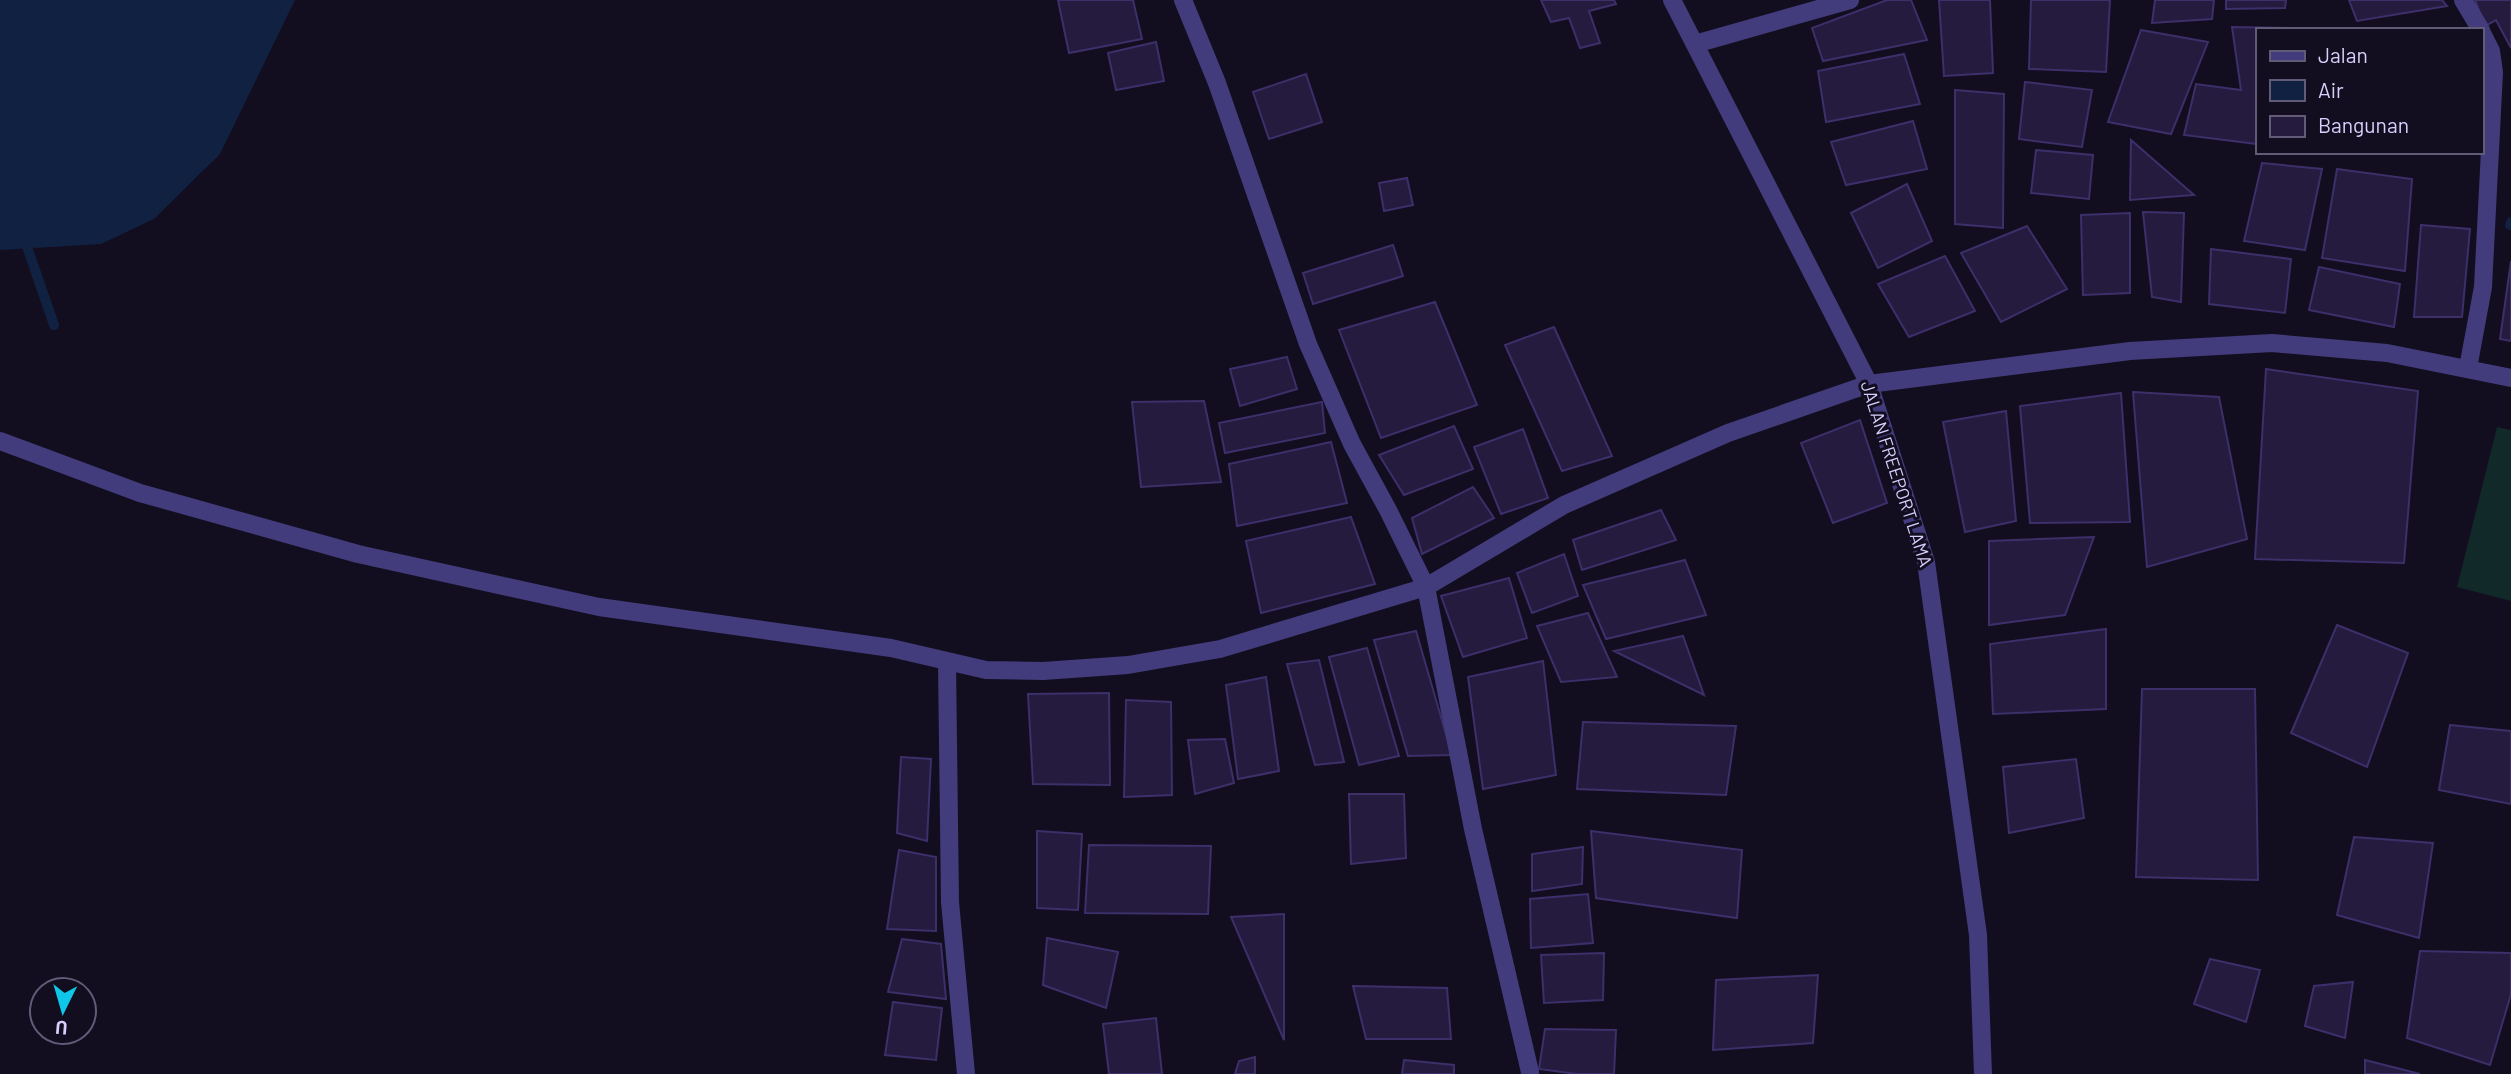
<svg xmlns="http://www.w3.org/2000/svg" width="2511" height="1074" font-family="Barlow,sans-serif">
<rect width="100%" height="100%" fill="#120e1f"/>
<path fill="#122929" d="M2497 427 2511 430V601L2457 587Z"/>
<path fill="#102141" d="M0 0H295L220 154 154 219 101 244 0 250Z"/>
<g fill="none" stroke-linecap="round" stroke-linejoin="round">
<path stroke="#102141" stroke-width="10" d="M2510 225 2511 222
M23 235 54 325"/>
</g>
<path fill="#241b3f" stroke="#3d2f6a" stroke-width="2" d="M1058 0H1133L1142 39 1069 53Z
M1541 0H1614L1616 4 1589 11 1600 43 1580 48 1569 18 1551 22Z
M1887 0H1911L1927 40 1823 61 1812 28Z
M1939 0H1990L1993 73 1944 76Z
M2031 0H2110L2106 72 2029 69Z
M2155 0H2214L2212 19 2152 23Z
M2226 0H2286L2285 8 2226 9Z
M2349 0H2442L2447 6 2357 21Z
M2475 0H2511V48L2496 20 2485 26Z
M2232 27 2288 28 2257 30V144L2184 135 2196 84 2241 90Z
M2141 30 2208 42 2171 134 2108 122Z
M1156 42 1164 81 1116 90 1108 53Z
M1904 54 1920 104 1826 122 1818 71Z
M1306 74 1322 122 1269 139 1253 92Z
M2025 82 2092 90 2082 147 2019 139Z
M1955 90 2004 94 2003 228 1955 224Z
M1913 121 1927 169 1846 185 1831 142Z
M2131 140 2194 195 2130 200Z
M2036 150 2093 155 2089 199 2031 193Z
M2262 163 2322 169 2305 250 2244 241Z
M2337 169 2412 179 2405 271 2322 258Z
M1407 178 1413 205 1384 211 1379 183Z
M1907 184 1932 241 1878 268 1851 213Z
M2143 212 2184 213 2181 302 2152 297Z
M2130 213V293L2083 295 2081 215Z
M2421 225 2470 229 2462 317H2414Z
M2027 226 2067 289 2001 322 1961 253Z
M1393 245 1403 276 1313 304 1303 273Z
M2211 249 2291 259 2285 313 2209 304Z
M1945 256 1975 311 1909 337 1878 284Z
M2511 261V341L2500 339Z
M2319 267 2400 284 2394 327 2309 310Z
M1435 302 1477 405 1381 438 1339 330Z
M1554 327 1612 456 1562 471 1505 345Z
M1287 357 1297 389 1240 406 1230 369Z
M2266 369 2418 391 2404 563 2255 559Z
M2133 392 2219 397 2247 539 2147 567Z
M2121 393 2130 522 2030 523 2020 406Z
M1204 401 1221 482 1141 487 1132 402Z
M1322 402 1325 433 1225 453 1219 423Z
M2006 411 2016 521 1965 532 1943 422Z
M1860 420 1887 503 1833 523 1801 443Z
M1454 426 1473 469 1404 495 1379 455Z
M1523 429 1548 498 1501 514 1474 447Z
M1331 442 1347 503 1237 526 1229 464Z
M1473 487 1494 518 1422 554 1412 518Z
M1661 510 1676 540 1582 570 1573 540Z
M1351 517 1375 584 1261 613 1246 541Z
M2094 537 2065 615 1989 625V541Z
M1564 554 1578 596 1532 613 1517 573Z
M1685 560 1706 615 1606 639 1583 585Z
M1509 578 1527 638 1463 657 1441 596Z
M1588 613 1617 677 1561 682 1537 626Z
M2337 625 2408 653 2367 767 2291 733Z
M2106 629V709L1993 714 1990 644Z
M1416 631 1452 755 1408 756 1374 640Z
M1683 636 1704 695 1614 651Z
M1367 648 1399 756 1359 765 1329 657Z
M1319 660 1344 762 1315 765 1287 664Z
M1543 661 1556 775 1483 789 1468 677Z
M1266 677 1279 771 1238 779 1226 685Z
M2142 689H2255L2258 880 2136 877Z
M1109 693 1110 785 1033 784 1028 694Z
M1126 700 1171 702 1172 795 1124 797Z
M1583 722 1736 726 1726 795 1577 789Z
M2450 725 2511 731V804L2439 790Z
M1225 739 1234 783 1195 794 1188 740Z
M901 757 931 759 927 841 897 833Z
M2076 759 2084 818 2009 833 2003 767Z
M1349 794H1404L1406 858 1351 864Z
M1037 831 1082 834 1078 910 1037 908Z
M1591 831 1742 850 1737 918 1596 898Z
M2354 837 2433 843 2419 938 2337 915Z
M1089 845 1211 846 1208 914 1085 913Z
M1583 847 1582 884 1532 891V854Z
M899 850 936 857V931L887 929Z
M1588 894 1593 943 1531 948 1530 899Z
M1284 914V1040L1231 917Z
M1047 938 1118 952 1106 1008 1043 985Z
M902 939 941 944 946 999 888 992Z
M2420 951 2511 953V994L2490 1065 2407 1038Z
M1604 953 1603 1000 1544 1003 1541 955Z
M2210 959 2260 970 2246 1022 2194 1004Z
M1818 975 1813 1043 1713 1050 1716 980Z
M2353 982 2345 1038 2305 1026 2314 986Z
M1353 986 1447 988 1451 1039H1366Z
M893 1002 942 1008 936 1060 885 1055Z
M1156 1018 1162 1074H1109L1103 1024Z
M1545 1029 1616 1030 1614 1074H1577L1539 1069Z
M1255 1057V1074H1235L1239 1061Z
M1404 1060 1454 1065V1074H1402Z
M2365 1060 2420 1074H2365Z"/>
<g fill="none" stroke-linecap="round" stroke-linejoin="round">
<path stroke="#423c7c" stroke-width="18" d="M1183 0 1217 83 1308 344 1352 444 1388 510 1426 587 1473 829 1530 1072
M1672 0 1869 384 1926 562 1978 935 1983 1074
M2463 0 2481 30
M1695 44 1850 0
M2468 368 2483 287 2494 72 2491 51 2481 31
M0 441 140 493 358 554 599 607 891 648 986 670 1043 671 1128 665 1220 649 1426 587 1564 505 1728 433 1869 384 2130 351 2272 343 2387 353 2511 378
M947 663 950 902 966 1074"/>
</g>
<g text-anchor="middle" stroke-width="6" stroke-linejoin="round" paint-order="stroke">
<g font-size="18" fill="#d7cffc" stroke="#120e1f">
<text transform="translate(1896 474) rotate(72)" y="6">JALAN FREEPORT LAMA</text>
</g>
</g>
<rect x="2256" y="28" width="228" height="126" fill="#120e1f" stroke="#615b77" stroke-width="2"/>
<rect x="2270" y="51" width="35" height="10" fill="#423c7c" stroke="#615b77" stroke-width="2"/>
<text x="2318" y="63" font-size="21" fill="#d7cffc">Jalan</text>
<rect x="2270" y="80" width="35" height="21" fill="#102141" stroke="#615b77" stroke-width="2"/>
<text x="2318" y="98" font-size="21" fill="#d7cffc">Air</text>
<rect x="2270" y="116" width="35" height="21" fill="#241b3f" stroke="#615b77" stroke-width="2"/>
<text x="2318" y="133" font-size="21" fill="#d7cffc">Bangunan</text>
<g transform="translate(63 1011) rotate(185)"><circle r="33" fill="#120e1f" stroke="#615b77" stroke-width="2"/>
<path d="M0-5L12 26L0 18L-12 26Z" fill="#0fc8e9"/>
<text y="-10" font-size="19" font-weight="bold" text-anchor="middle" fill="#d7cffc">U</text>
</g>
</svg>
